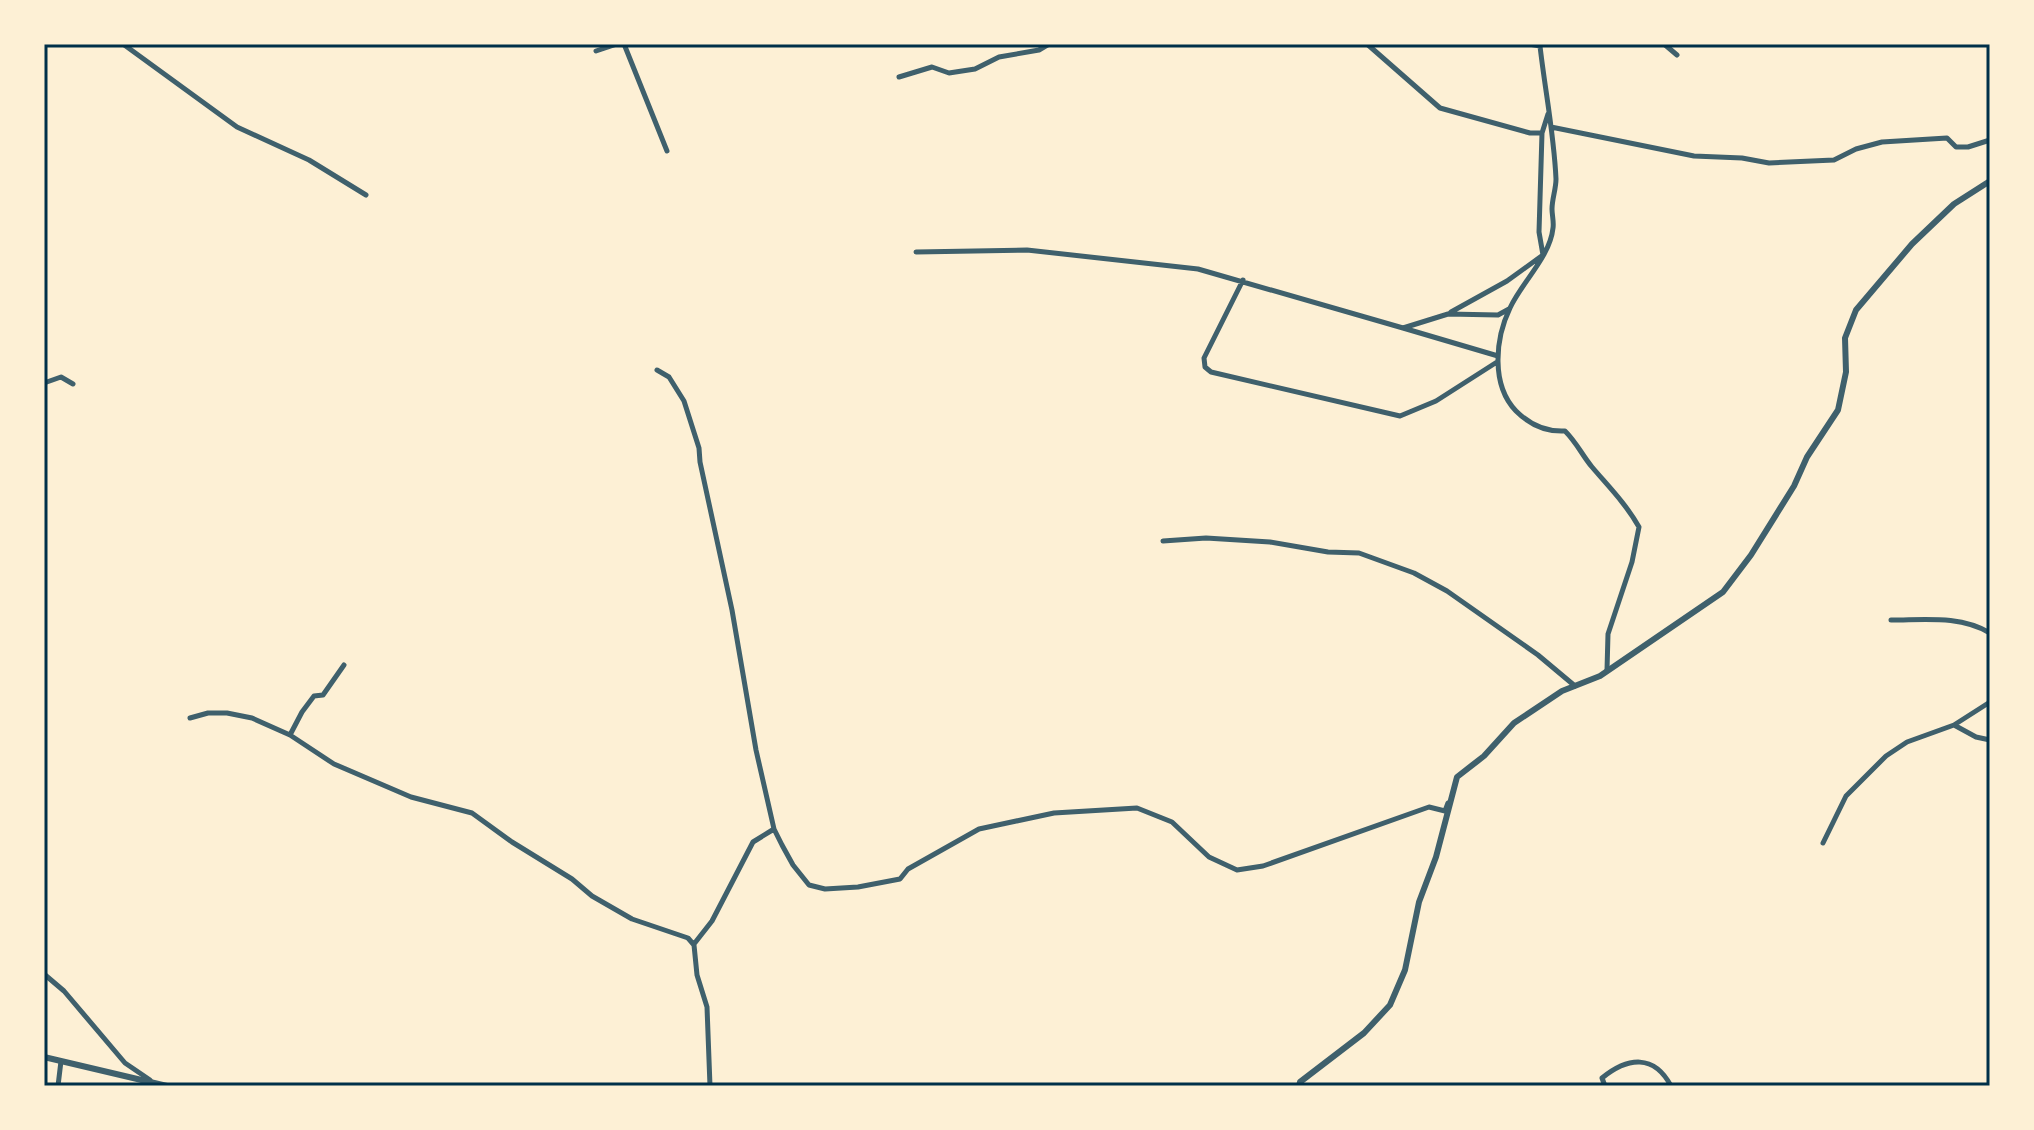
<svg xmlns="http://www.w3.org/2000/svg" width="2034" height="1130" font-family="'Roboto Serif',serif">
<rect width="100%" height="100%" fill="#fdf0d5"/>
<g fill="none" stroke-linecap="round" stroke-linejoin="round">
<path stroke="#3f606c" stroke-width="5" d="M123 44 237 127 309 160 366 195
M624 44 667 151
M1367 44 1440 108 1530 133H1542
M1529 44 1540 46C1545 90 1554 134 1556 179 1556 189 1552 199 1552 209 1552 215 1554 222 1553 228 1550 257 1522 282 1510 308 1495 339 1491 385 1516 411 1530 425 1546 432 1565 431 1577 443 1582 455 1592 467 1609 487 1626 504 1639 527L1632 562 1608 634 1607 670
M1664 44 1677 55
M596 51 617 44
M899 77 932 67 949 73 975 69 999 57 1039 50 1049 44
M1551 127 1694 156 1742 158 1769 163 1834 160 1856 149 1882 142 1947 138 1956 147H1968L1990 140
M916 252 1027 250 1198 269 1403 328 1448 314 1498 315 1509 309
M1243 280 1204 358 1205 367 1211 372 1400 416 1436 401 1497 362
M1451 312 1507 281 1543 255 1539 232 1542 133 1548 114
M1403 328 1498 356
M657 370 669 377 684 401 699 448 700 462 732 610 756 750 774 829 782 845 793 865 809 885 825 889 858 887 900 879 908 869 979 829 1054 813 1137 808 1172 822 1209 857 1237 870 1263 866 1429 807 1445 811 1448 803
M44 383 61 377 73 384
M1163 541 1206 538 1270 542 1328 552 1359 553 1414 573 1447 591 1538 655 1575 686
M1891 620C1924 620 1960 615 1990 633
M190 718 208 713H227L252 718 290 735 334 764 411 797 472 813 512 842 572 879 592 896 632 919 688 938 694 945 697 975 707 1007 710 1086
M1954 725 1990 702
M290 735 302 712 314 696 323 695 344 665
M1823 843 1846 796 1886 756 1907 742 1954 725 1976 737 1990 740
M694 944 712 921 753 842 774 829
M44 974 64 991 125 1063 150 1080
M58 1086 61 1061
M1605 1086 1602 1078C1628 1057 1654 1054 1671 1086"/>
<path stroke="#3f606c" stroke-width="6" d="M44 1057 167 1086
M1299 1086 1300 1082 1364 1033 1390 1005 1405 970 1419 902 1436 857 1457 777 1484 756 1514 723 1562 691 1600 676 1723 592 1751 555 1794 486 1807 457 1838 410 1846 372 1845 338 1856 310 1912 244 1954 204 1990 181"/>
</g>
<rect width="2034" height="1130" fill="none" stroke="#fdf0d5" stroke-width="92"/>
<rect x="46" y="46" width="1942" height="1038" fill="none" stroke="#003049" stroke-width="3"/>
</svg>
